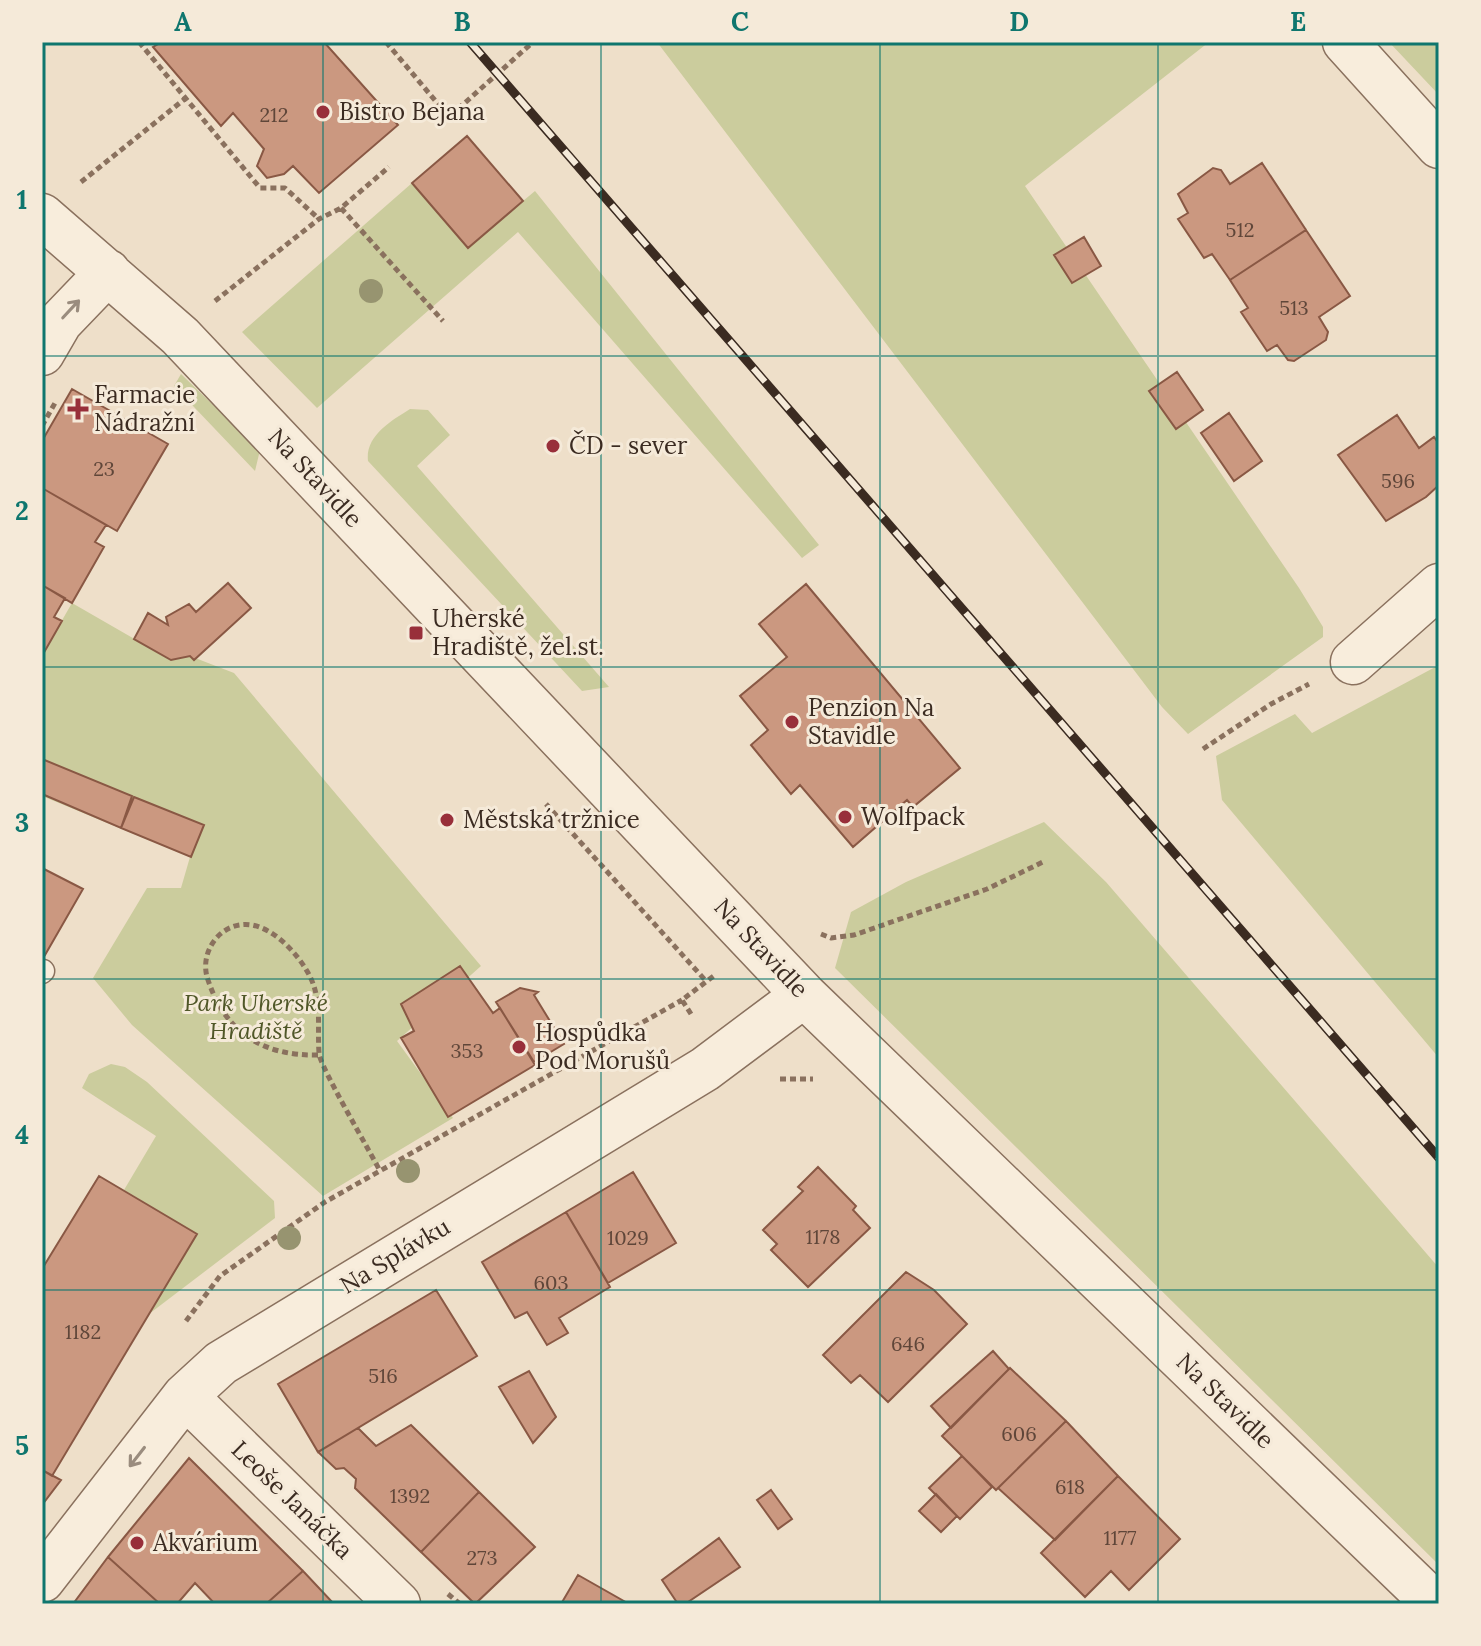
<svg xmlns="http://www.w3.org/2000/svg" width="1481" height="1646" font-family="Lora,serif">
<rect width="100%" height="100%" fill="#eedfc9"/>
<path fill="#cbcc9d" d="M657 42H1209L1025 186 1299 588 1323 627V637L1188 734 1162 707Z
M1389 42H1439V95Z
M412 183 468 247 535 191 819 545 802 558 518 232 317 408 242 332Z
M181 374 260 450 255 471 174 386Z
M410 409 428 410 450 435 417 466 609 687 582 691 368 461C365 436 391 421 410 409Z
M72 603 171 660 190 656 234 673 481 966 397 1041 453 1118 323 1196 132 1025 93 978 147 888H181L190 857 42 796V655Z
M1439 665V1058L1222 800 1216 756 1295 714 1312 733Z
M1044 822 1106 882 1439 1268V1565L835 968 851 912 906 882Z
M111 1064 125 1067 147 1082 274 1201 275 1218 149 1314 197 1234 124 1190 156 1136 82 1088 89 1074Z"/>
<path fill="#cb9880" stroke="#895844" stroke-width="2" d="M162 42H324L398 125 319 193 293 166 284 174 267 178 257 166 264 149 233 113 221 126 153 47Z
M467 136 523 201 468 248 412 183Z
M1262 163 1306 230 1230 280 1212 254 1204 258 1178 219 1188 213 1178 194 1213 168 1221 170 1230 184Z
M1306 230 1350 296 1319 317 1328 332 1326 340 1294 361 1288 360 1277 345 1267 351 1241 312 1248 308 1230 280Z
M1084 237 1101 266 1072 283 1054 255Z
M1177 372 1203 410 1176 429 1149 391Z
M72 389 168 444 117 531 42 488V441Z
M1229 413 1262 461 1234 481 1201 433Z
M1397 415 1419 448 1434 437 1439 444V485L1426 497 1386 521 1338 455Z
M42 488 106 525 95 542 104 547 72 603 42 585Z
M228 583 251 608 194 660 190 656 171 660 134 639 148 613 168 625 166 617 189 604 196 612Z
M806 584 960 768 913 807 907 800 853 847 800 785 791 794 751 745 768 730 740 696 787 657 759 624Z
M42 585 65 598 54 617 62 621 42 656Z
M42 759 132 796 121 828 42 794Z
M134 797 204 825 191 857 121 828Z
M42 868 83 889 45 955 42 953Z
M460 966 493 1013 500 1008 535 1065 448 1117 401 1038 414 1031 401 1004Z
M520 988 538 992 534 995 564 1044 534 1062 496 1002Z
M818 1167 856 1206 853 1210 870 1228 808 1287 771 1250 777 1244 763 1230 803 1191 798 1187Z
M633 1172 676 1243 608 1283 566 1212Z
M99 1176 197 1234 52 1476 42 1470V1269Z
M566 1212 610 1287 559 1318 568 1333 547 1345 527 1312 515 1318 482 1262Z
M906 1272 934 1290 967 1324 888 1402 860 1375 851 1383 823 1355Z
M436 1290 477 1356 318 1452 278 1384Z
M993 1351 1009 1369 951 1428 931 1406Z
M1010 1368 1066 1421 996 1490 942 1436Z
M529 1371 556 1417 533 1443 499 1387Z
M1066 1421 1118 1476 1055 1540 998 1488Z
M411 1425 479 1492 421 1552 355 1488 356 1479 344 1468 336 1469 318 1452 358 1428 376 1446Z
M962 1456 992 1487 960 1519 929 1488Z
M189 1458 303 1571 266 1604H215L195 1583 177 1604H160L108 1557Z
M42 1470 61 1480 42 1505Z
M1118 1476 1180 1539 1129 1590 1111 1571 1085 1597 1041 1553Z
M771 1490 792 1519 778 1529 757 1500Z
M479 1492 535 1547 475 1604 421 1552Z
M936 1494 957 1516 941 1532 919 1511Z
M719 1538 740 1567 685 1604H678L662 1580Z
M108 1557 160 1604H73Z
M303 1571 334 1604H266Z
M578 1575 629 1604H561Z"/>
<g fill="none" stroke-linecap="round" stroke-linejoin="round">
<defs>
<path id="service" d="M42 972 43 971"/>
<path id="minor" d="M1345 42 1439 146
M42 216 180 336 804 995 1435 1604
M42 353 60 322 108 272
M1353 662 1439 586
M185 1396 398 1604
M42 1580 185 1396 221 1363 705 1069 804 995"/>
</defs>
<use href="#service" stroke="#8a715e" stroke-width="25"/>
<use href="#minor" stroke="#8a715e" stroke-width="47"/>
<path stroke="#8a715e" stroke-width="5" stroke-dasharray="6 4" stroke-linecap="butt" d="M139 42 260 188H285L319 219
M386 42 449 117 533 42
M81 182 186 98
M341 208 443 321
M215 301 319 219 341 208 389 167
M42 426 55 403
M1203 749 1271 704 1309 684
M546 804 706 981
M821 934 831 938 854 935 987 889 1045 861
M691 1014 682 1000 715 975
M318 1055C264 1056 226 1034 208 980 198 952 221 920 252 925 274 929 296 952 307 971 323 998 317 1024 319 1053 319 1065 371 1153 380 1171
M780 1079H813
M186 1321 220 1276 325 1202 682 1000
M448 1594 460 1604"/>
<use href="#service" stroke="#f8eddc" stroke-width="22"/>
<use href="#minor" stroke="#f8eddc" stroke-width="44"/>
<defs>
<path id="rail" d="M470 42 1439 1158"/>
</defs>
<use href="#rail" stroke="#3b2b21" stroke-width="9"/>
<use href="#rail" stroke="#f5ead9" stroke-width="6" stroke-dasharray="18" stroke-linecap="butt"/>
</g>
<g fill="#979470">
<circle cx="371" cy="291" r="12"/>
<circle cx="408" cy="1171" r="12"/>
<circle cx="289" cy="1238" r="12"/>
</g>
<defs><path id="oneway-shaft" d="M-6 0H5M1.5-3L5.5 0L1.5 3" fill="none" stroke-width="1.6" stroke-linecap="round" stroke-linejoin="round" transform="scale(2)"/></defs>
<g stroke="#9a8c7e">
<use href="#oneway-shaft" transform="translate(71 309) rotate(-47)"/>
<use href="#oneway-shaft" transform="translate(137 1457) rotate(128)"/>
</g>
<path fill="none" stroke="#0f766e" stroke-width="2" stroke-opacity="0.55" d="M323 42V1604M601 42V1604M880 42V1604M1158 42V1604M42 356H1439M42 667H1439M42 979H1439M42 1290H1439"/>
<g fill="#982f3a" stroke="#f5ead9" stroke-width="3">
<circle cx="323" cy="112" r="8"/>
<path d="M74 397h8v8h8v8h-8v8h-8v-8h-8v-8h8z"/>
<circle cx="553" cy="446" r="8"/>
<rect x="408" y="625" width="16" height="16" rx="4"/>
<circle cx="792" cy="722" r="8"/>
<circle cx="845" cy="817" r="8"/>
<circle cx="447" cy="820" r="8"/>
<circle cx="519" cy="1047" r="8"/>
<circle cx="137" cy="1543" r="8"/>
</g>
<g text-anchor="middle" stroke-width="6" stroke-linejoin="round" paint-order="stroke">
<g font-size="20" fill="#5f4639">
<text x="274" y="122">212</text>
<text x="1240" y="237">512</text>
<text x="1294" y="315">513</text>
<text x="104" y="476">23</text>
<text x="1398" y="488">596</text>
<text x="467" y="1058">353</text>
<text x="823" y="1244">1178</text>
<text x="628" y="1245">1029</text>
<text x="551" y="1290">603</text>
<text x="83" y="1339">1182</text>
<text x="908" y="1351">646</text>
<text x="383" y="1383">516</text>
<text x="1019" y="1441">606</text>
<text x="1070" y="1494">618</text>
<text x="410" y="1503">1392</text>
<text x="1120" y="1545">1177</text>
<text x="482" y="1565">273</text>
</g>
<g font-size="24" fill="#3b2b21" stroke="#f5ead9" text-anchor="start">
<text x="339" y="120">Bistro Bejana</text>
<text x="94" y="403">Farmacie<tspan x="94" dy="28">Nádražní</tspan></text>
<text x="569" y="454">ČD - sever</text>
<text x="432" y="627">Uherské<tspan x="432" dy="28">Hradiště, žel.st.</tspan></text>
<text x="808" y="716">Penzion Na<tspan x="808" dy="28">Stavidle</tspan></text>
<text x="861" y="825">Wolfpack</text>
<text x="463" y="828">Městská tržnice</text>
<text x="535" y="1041">Hospůdka<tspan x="535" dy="28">Pod Morušů</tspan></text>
<text x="153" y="1551">Akvárium</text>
</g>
<g font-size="24" fill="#3b2b21" stroke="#f5ead9">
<text transform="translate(315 478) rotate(47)" y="8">Na Stavidle</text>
<text transform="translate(761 948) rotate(47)" y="8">Na Stavidle</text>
<text transform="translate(395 1256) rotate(-31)" y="8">Na Splávku</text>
<text transform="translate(1225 1401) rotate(44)" y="8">Na Stavidle</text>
<text transform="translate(292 1500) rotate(44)" y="8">Leoše Janáčka</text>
</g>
<g font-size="24" font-style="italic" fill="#505728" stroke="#f5ead9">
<text x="256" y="1011">Park Uherské<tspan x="256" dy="28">Hradiště</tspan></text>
</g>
</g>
<rect width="1481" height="1646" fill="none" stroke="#f5ead9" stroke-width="88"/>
<rect x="44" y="44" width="1393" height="1558" fill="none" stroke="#0f766e" stroke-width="3"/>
<g font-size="26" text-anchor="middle" font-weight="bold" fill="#0f766e">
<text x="183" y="31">A</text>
<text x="462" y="31">B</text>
<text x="740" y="31">C</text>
<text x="1019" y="31">D</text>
<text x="1298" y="31">E</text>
<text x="22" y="209">1</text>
<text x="22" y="520">2</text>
<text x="22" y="832">3</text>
<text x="22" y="1144">4</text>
<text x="22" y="1455">5</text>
</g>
</svg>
